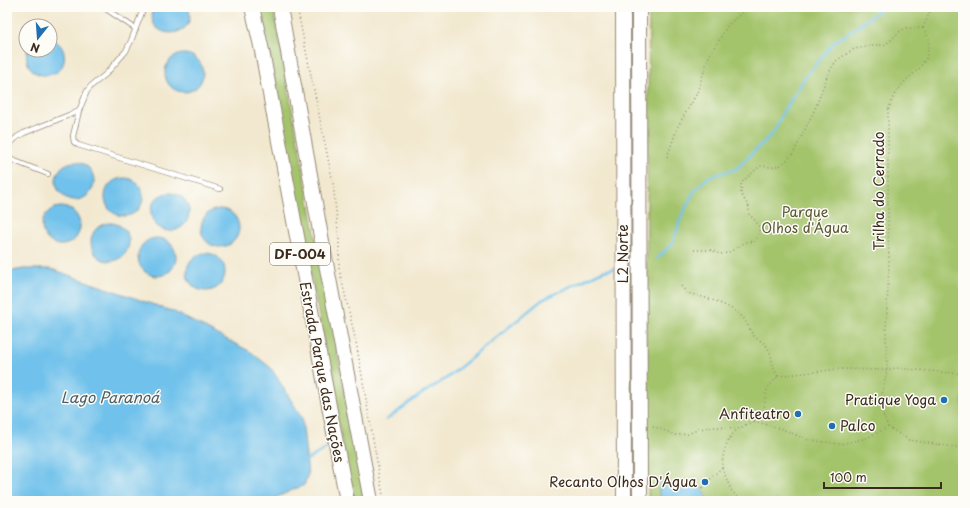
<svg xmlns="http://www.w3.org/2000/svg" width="970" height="508" font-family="'Playpen Sans',sans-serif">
<rect width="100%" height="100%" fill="#fdfcf7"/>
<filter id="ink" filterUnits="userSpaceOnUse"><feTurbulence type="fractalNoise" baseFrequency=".025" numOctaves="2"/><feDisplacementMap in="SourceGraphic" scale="8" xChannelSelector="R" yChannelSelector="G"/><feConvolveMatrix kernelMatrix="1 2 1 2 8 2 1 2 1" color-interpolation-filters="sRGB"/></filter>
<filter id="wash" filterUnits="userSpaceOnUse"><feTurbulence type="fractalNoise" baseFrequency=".012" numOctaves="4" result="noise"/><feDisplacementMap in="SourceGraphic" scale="16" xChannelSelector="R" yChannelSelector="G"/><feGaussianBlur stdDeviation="0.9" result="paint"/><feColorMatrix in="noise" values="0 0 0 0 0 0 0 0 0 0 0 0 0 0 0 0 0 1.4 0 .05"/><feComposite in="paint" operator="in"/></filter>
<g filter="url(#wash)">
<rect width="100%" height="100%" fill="#f2e8cf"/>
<path fill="#a4c46c" stroke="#707745" d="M259 7H273L365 501H353L270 53Z
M649 7H963V501H648L646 305Z"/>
<path fill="#6fc1eb" stroke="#557684" d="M154 7H188C201 41 141 42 154 7Z
M50 38C57 41 63 46 64 53 69 82 22 84 27 51L28 50H50Z
M165 73a19 19 0 1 1 38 0a19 19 0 1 1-38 0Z
M56 181a19 19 0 1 1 38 0a19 19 0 1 1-38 0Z
M105 197a19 19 0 1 1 38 0a19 19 0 1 1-38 0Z
M151 212a19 19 0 1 1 38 0a19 19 0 1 1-38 0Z
M42 226a19 19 0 1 1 38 0a19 19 0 1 1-38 0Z
M201 228a19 19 0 1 1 38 0a19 19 0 1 1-38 0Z
M91 242a19 19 0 1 1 38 0a19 19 0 1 1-38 0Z
M138 257a19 19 0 1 1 38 0a19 19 0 1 1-38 0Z
M187 272a19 19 0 1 1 38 0a19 19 0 1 1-38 0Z
M23 269H51L172 311 251 352 271 368 302 418 308 475 304 485 268 501H7V272Z
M662 481 679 488 690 484 701 488 709 501H663C657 494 658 488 662 481Z"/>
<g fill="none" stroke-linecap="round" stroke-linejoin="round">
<path stroke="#6fc1eb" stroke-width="2.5" d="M658 258 673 243 681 217 693 193 708 177 736 169 774 132 783 112 807 75 834 42 853 30 883 7
M386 420 423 393 447 378 542 300 603 271 614 269
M305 461 327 448"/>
</g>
</g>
<g filter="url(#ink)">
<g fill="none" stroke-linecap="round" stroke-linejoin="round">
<defs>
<path id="service" d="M103 7 136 29
M144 7 131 41 126 51 106 74 91 86 87 91 79 111 73 136 74 142 78 145 220 189
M7 147 17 137 24 133 79 111
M7 158 48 174
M7 235 8 234"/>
<path id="primary" d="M623 7 624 501
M639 7 640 501"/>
<path id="trunk" d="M252 7 261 46 347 501
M280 7 322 242 371 501"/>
</defs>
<use href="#service" stroke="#968976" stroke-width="6"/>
<use href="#primary" stroke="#968976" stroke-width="16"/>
<use href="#trunk" stroke="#968976" stroke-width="16"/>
<path stroke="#968976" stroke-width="1.5" stroke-dasharray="1 3" stroke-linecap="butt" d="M297 7 333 183 339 240V269
M923 28 929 39 927 57 919 69 906 80 894 95 888 111V222L889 264 886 330 887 370 882 395V412L888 427 909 440 954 447H963
M923 28 932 7
M667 157 678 126 697 93 709 56 728 25 749 7
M694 250H711L720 254 728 253 746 242 755 241C763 229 759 223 749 215V207L741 194V183L760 166 773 167 781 165 793 154 815 109 828 74 836 61 854 49 877 45H884L890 41 899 32 906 28H923
M340 273 356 342 384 501
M681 286 687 293C705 297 733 305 745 320 748 325 750 331 754 336 757 340 763 341 766 345 773 355 771 367 778 376
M778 376 839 369 887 370 895 368 963 374
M754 421 782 429 808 440 841 444 867 438 888 427
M653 426 675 435 688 434 699 429 713 427 738 428
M722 468 731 490 741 501
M702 488C709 481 714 474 722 468 722 454 727 435 740 428 747 424 755 421 761 415 767 407 763 396 768 388 770 384 775 380 778 376"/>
<use href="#service" stroke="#fff" stroke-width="4.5"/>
<use href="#primary" stroke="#fff" stroke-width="14"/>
<use href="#trunk" stroke="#fff" stroke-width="14"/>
</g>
</g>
<g fill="#1f6fb2" stroke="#fdfcf7" stroke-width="1.5">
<circle cx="944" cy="400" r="4"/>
<circle cx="798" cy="414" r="4"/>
<circle cx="832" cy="426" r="4"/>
<circle cx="705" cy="482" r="4"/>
</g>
<g text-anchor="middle" stroke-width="3" stroke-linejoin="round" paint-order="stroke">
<rect fill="#fdfcf7" stroke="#75695f" stroke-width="1" x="270" y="243" width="60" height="22" rx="3"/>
<g font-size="13" font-weight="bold" fill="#3b2a1e">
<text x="300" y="259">DF-004</text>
</g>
<g font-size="14" fill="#3b2a1e" stroke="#fdfcf7">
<text transform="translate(879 191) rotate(-90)" y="5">Trilha do Cerrado</text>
<text transform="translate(623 254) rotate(-90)" y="5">L2 Norte</text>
<text transform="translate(322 372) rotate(79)" y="5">Estrada Parque das Nações</text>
</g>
<g font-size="14" fill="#5a5835" stroke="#fdfcf7">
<text x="805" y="217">Parque<tspan x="805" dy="16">Olhos d'Água</tspan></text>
</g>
<g font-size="14" fill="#3b2a1e" stroke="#fdfcf7" text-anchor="end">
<text x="936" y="405">Pratique Yoga</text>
<text x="790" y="419">Anfiteatro</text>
<text x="840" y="431" text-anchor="start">Palco</text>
<text x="697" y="487">Recanto Olhos D'Água</text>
</g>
<g font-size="15" font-style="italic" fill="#4d5f66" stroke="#fdfcf7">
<text x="110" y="403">Lago Paranoá</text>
</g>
</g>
<rect width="970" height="508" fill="none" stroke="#fdfcf7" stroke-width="24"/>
<g transform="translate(38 38) rotate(197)"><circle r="19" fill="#fdfcf7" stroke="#afa8a0"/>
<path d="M0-3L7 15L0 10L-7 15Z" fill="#1f6fb2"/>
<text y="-6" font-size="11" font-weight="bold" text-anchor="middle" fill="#3b2a1e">N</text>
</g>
<path d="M824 482v6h117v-6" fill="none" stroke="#3b2a1e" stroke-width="2"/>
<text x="830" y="482" font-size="12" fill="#3b2a1e" stroke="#fdfcf7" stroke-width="3" paint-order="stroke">100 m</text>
</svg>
